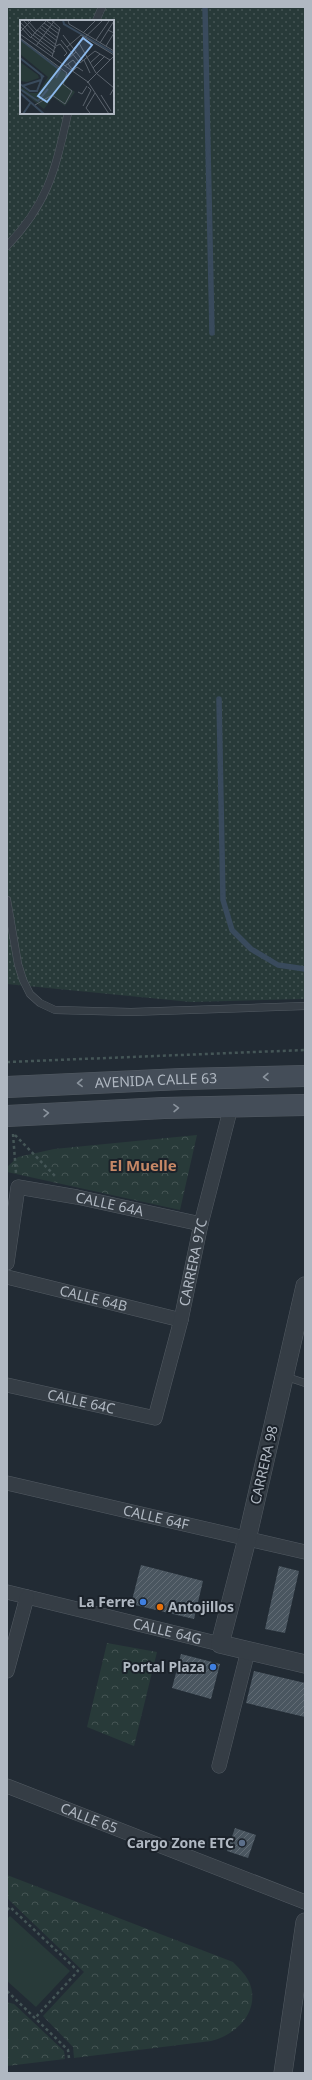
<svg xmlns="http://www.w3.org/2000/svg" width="312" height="2080" font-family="'Noto Sans',sans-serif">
<defs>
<pattern id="grass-dots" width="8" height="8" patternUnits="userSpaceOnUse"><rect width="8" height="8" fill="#283a39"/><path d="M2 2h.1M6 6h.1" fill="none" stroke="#455454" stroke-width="1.8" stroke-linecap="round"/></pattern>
<pattern id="forest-crowns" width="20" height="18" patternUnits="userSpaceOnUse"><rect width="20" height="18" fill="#283a39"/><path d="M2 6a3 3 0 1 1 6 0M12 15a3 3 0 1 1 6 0" fill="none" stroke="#455454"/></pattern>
<pattern id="building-hatch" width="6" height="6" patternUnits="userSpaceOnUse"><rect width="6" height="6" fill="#4a5660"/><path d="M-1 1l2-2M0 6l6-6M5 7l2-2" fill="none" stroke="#626c75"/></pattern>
</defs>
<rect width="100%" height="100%" fill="#222b34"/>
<path fill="url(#grass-dots)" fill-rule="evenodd" d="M7 7H305V999L191 1002 7 984ZM21 21H113V113H21Z"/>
<path fill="url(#forest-crowns)" d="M197 1135 180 1210 7 1172V1167L18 1157 54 1149Z
M107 1643 157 1652 134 1746 87 1727Z
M7 1875 233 1962C240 1969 247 1976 250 1984 260 2012 236 2035 211 2041L74 2058 73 2047 43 2016 84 1972 8 1899 7 1900Z
M7 2002 14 2004 64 2051 65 2059 7 2066Z"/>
<path fill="#283a39" d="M10 1916 70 1971 36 2007 7 1981V1919Z"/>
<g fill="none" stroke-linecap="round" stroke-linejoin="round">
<path stroke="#394a5c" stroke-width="5.5" d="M205 7 212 333
M219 699 223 900 232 930 251 949 278 965 305 969"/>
</g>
<path fill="url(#building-hatch)" d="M141 1565 203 1581 194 1619 131 1604Z
M279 1566 299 1571 285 1633 265 1629Z
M181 1654 220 1664 211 1699 172 1688Z
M254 1671 305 1683V1717L246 1703Z
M235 1828 256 1835 248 1858 227 1851Z"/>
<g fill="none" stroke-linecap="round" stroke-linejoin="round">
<defs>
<path id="service" d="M96 21 102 7
M7 246C49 202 55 170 68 113
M7 900 18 964 23 980 30 994 40 1003 55 1010 131 1012 305 1006
M284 1376 305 1383"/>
<g id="minor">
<path id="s1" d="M7 1263 18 1187 77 1197 201 1224"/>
<path id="s2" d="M7 1277 181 1320"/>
<path id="s3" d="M7 1385 155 1418 181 1320 201 1224 231 1107"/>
<path id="s4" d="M7 1483 305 1552"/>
<path id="s5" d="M7 1592 220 1644"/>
<path d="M7 1671 27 1597"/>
<path d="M219 1766 248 1651"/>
<path id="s6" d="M7 1786 305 1902"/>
</g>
<path id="tertiary" d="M305 1286 247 1539 220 1644 305 1664
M283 2073 305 1922"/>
<g id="secondary">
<path id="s7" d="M7 1087 182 1079 305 1076"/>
<path d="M7 1116 164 1108 305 1105"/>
</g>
</defs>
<use href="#service" stroke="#535b63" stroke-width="8"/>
<use href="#minor" stroke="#535b63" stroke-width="15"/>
<use href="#tertiary" stroke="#535b63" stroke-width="19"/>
<use href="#secondary" stroke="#535b63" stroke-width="22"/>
<path stroke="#455657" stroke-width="2.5" stroke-dasharray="3 3" stroke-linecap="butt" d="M7 1062 305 1050
M13 1134 16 1173
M15 1135 56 1177
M7 1910 10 1907 78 1971 35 2018
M7 1991 68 2050 69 2058"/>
<use href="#service" stroke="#353d45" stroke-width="7"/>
<use href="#minor" stroke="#353d45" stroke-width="14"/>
<use href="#tertiary" stroke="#353d45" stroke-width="18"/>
<use href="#secondary" stroke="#444d58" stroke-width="21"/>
</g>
<defs><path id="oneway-chevron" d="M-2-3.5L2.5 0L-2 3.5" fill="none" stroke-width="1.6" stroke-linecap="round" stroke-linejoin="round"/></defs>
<g stroke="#8a939d">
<use href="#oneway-chevron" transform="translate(266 1077) rotate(179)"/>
<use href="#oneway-chevron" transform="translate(80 1083) rotate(178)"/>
<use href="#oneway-chevron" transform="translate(176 1108) rotate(-1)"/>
<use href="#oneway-chevron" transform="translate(46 1113) rotate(-2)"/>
</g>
<g fill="#3f7fe0" stroke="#1b222a" stroke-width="1.5">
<circle cx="143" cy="1602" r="4"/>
<circle cx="213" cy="1667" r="4"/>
</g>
<circle fill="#e8710a" stroke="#1b222a" stroke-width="1.5" cx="160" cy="1607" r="4"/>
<circle fill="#5c6f8a" stroke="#1b222a" stroke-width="1.5" cx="242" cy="1843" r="4"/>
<g text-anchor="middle" stroke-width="4" stroke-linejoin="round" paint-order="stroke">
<g font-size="14" fill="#b0b8c2" stroke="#1b222a">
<text dy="5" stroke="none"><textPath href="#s7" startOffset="149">AVENIDA CALLE 63</textPath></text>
<text dy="5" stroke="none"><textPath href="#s1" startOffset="170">CALLE 64A</textPath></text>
<text dy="5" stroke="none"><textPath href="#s3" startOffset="312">CARRERA 97C</textPath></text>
<text dy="5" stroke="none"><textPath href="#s2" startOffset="89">CALLE 64B</textPath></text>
<text dy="5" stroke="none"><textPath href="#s3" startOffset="76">CALLE 64C</textPath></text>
<text transform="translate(264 1465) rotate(-77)" y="5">CARRERA 98</text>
<text dy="5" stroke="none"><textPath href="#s4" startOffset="153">CALLE 64F</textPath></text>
<text dy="5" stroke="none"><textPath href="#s5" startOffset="165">CALLE 64G</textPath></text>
<text dy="5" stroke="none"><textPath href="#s6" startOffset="88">CALLE 65</textPath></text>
</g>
<g font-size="14" font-weight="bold" fill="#b0b8c2" stroke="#1b222a" text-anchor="end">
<text x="135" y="1607">La Ferre</text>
<text x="168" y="1612" text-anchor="start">Antojillos</text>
<text x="205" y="1672">Portal Plaza</text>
<text x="234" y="1848">Cargo Zone ETC</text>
</g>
<g font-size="15" font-weight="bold" fill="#c68866" stroke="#1b222a">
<text x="143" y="1171">El Muelle</text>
</g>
</g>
<g transform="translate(20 20)">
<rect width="94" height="94" fill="#222b34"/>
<path d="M0 18 49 56 44 64 55 72 45 86 33 77 24 89 0 70V66L10 73H18L28 57 0 34ZM0 42 18 55 19 58 7 62 0 61Z" fill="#283a39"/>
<path fill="none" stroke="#394a5c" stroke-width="2" d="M43 0 44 4 94 33M0 19 40 50 36 58M0 38 24 57M0 64 10 71H17L22 58 21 54M2 66 21 60M0 69 18 81 28 69M0 73 24 94M3 94 11 82"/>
<path fill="none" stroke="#5b636d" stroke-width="1" d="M3 0 15 13M7 0 17 11M31 0 40 8 32 37M48 0 49 4 94 31M27 1 40 11M0 2 12 15M24 3 39 14M0 6 10 17M22 6 38 18M20 8 37 21M17 10 36 25M0 12 12 0M15 13 36 28M63 13 76 0M0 14 68 62 89 94M13 15 35 32M43 15 63 41M11 17 33 34M0 18 47 53 43 64 52 71 45 84 32 75 15 85M10 18 27 0M41 20 60 43 75 31 90 40M76 20 89 1M59 23 76 53 94 68 90 75M80 23 94 1M16 26 35 0M36 26 40 24 47 33 44 36M86 26 94 13 88 10M47 27 61 15 94 35M53 29 83 0M64 40 70 53M70 43 80 34M42 44 56 32M45 46 53 40 57 45 52 49 48 44M73 48 85 36M53 51 57 47 63 51M67 63 94 36M58 72 62 74 67 66M81 75 91 91M63 86 71 70 68 67M70 93 66 88 75 73"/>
<path fill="#8bb8eb" fill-opacity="0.15" stroke="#8bb8eb" stroke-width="2" d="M63 18 72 25 27 82 18 76Z"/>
<rect width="94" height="94" fill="none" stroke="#b0b8c2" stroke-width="2"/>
</g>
<rect width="312" height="2080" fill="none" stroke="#b0b8c2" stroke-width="16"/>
</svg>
